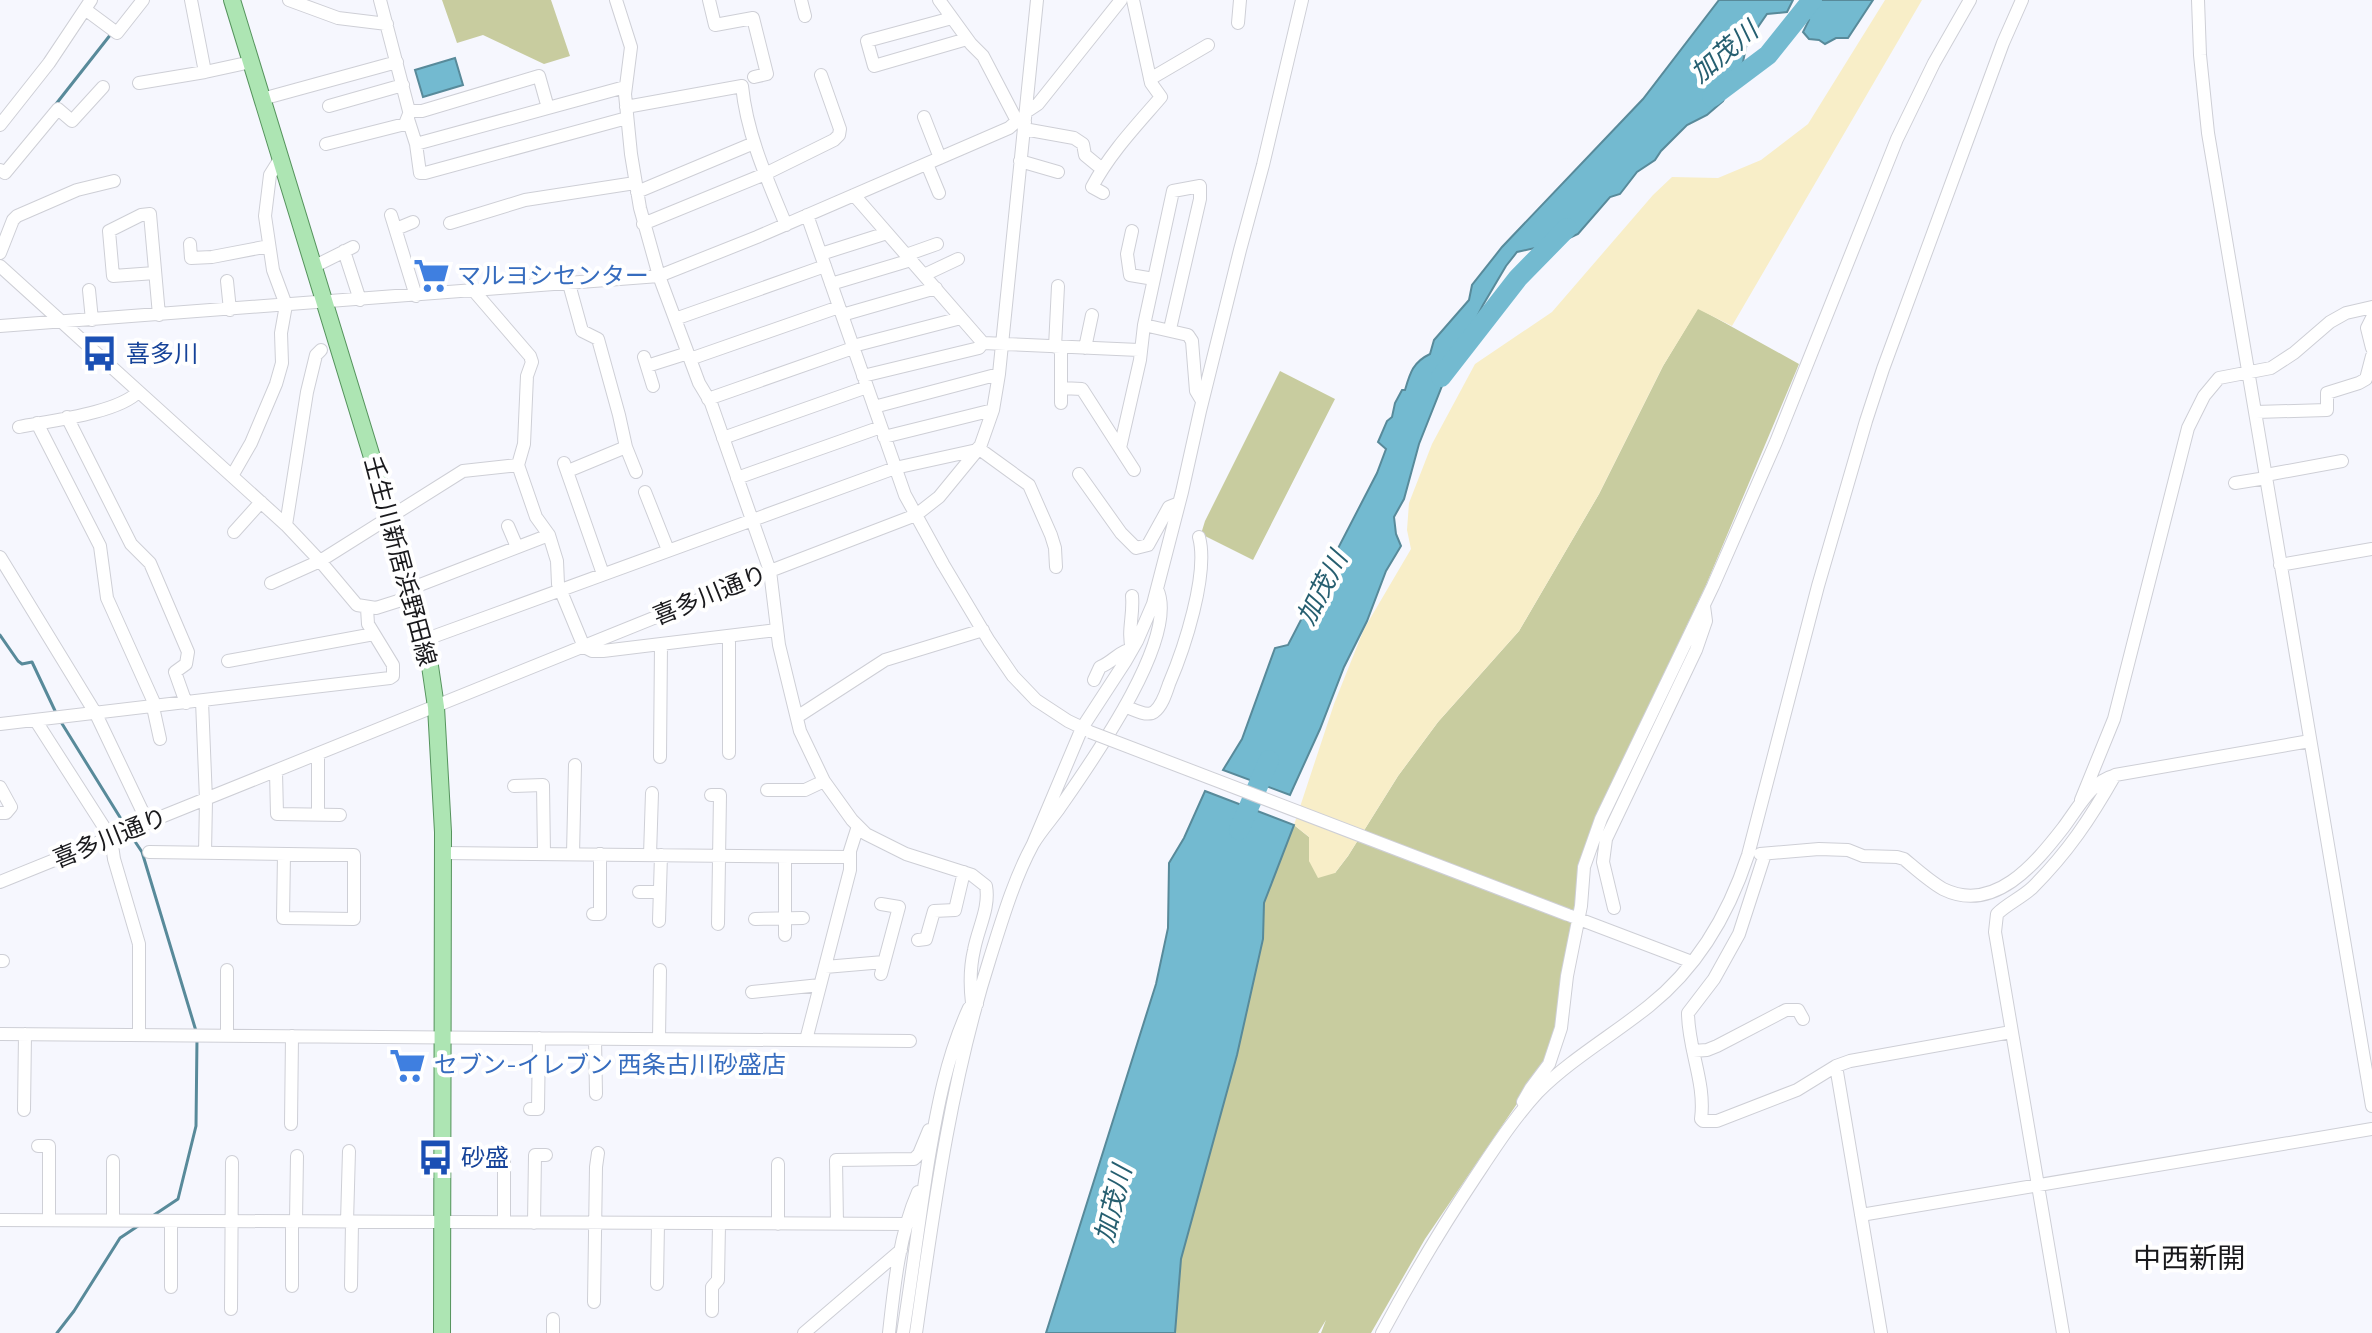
<svg xmlns="http://www.w3.org/2000/svg" width="2372" height="1333" font-family="Bitter,'Noto Sans JP',serif">
<rect width="100%" height="100%" fill="#f6f7fe"/>
<path fill="#c8cc9f" d="M442 0H551L570 56 544 64 483 35 457 43Z
M1698 308 1799 364 1706 585 1596 817 1579 866 1575 904 1562 975 1556 1029 1544 1064 1425 1239 1371 1333H1321L1326 1320 1318 1333H1175L1181 1259 1237 1055 1263 939 1264 903 1294 825 1309 837V861L1335 873 1348 856 1398 776 1438 722 1519 631 1599 494 1663 366Z
M1280 371 1335 399 1253 560 1201 534 1205 521Z"/>
<path fill="#f8eec8" d="M1885 0H1922L1732 326 1698 309 1663 366 1599 494 1519 631 1438 722 1398 776 1348 856 1335 873 1318 878 1309 861V837L1294 825 1334 704 1364 629 1411 549 1407 530 1409 503 1432 444 1475 364 1552 312 1653 195 1672 177 1718 178 1761 160 1808 124Z"/>
<path fill="#73bad0" stroke="#588a9a" stroke-width="2" d="M1719 0H1793L1787 12 1767 14 1747 43 1743 62 1723 101 1707 115 1687 125 1661 151 1655 160 1637 172 1620 194 1610 197 1578 234 1561 242 1517 252 1506 266 1483 305 1444 381 1419 444 1404 499 1394 517 1396 534 1401 546 1386 571 1367 621 1344 667 1320 729 1290 795 1223 770 1242 739 1275 648 1288 645 1377 473 1386 449 1378 442 1387 421 1392 417 1395 403 1402 390H1405C1410 373 1413 362 1430 354L1434 340 1469 300 1472 285 1502 247 1643 99Z
M1806 0H1873L1848 38H1836L1825 44 1819 40 1809 39 1803 32 1809 20 1804 17 1812 9Z
M455 58 463 85 423 97 415 70Z
M1205 791 1294 825 1264 903 1263 939 1237 1055 1181 1259 1175 1333H1046L1156 984 1168 928 1169 863 1184 838Z"/>
<g fill="none" stroke-linecap="round" stroke-linejoin="round">
<path stroke="#588a9a" stroke-width="3" d="M56 104 111 34
M0 635 18 661 22 664 32 662 57 715
M61 722 126 827
M130 834 142 852 196 1031
M154 1215 178 1199 196 1126 197 1038
M57 1333 74 1311 120 1238 141 1224"/>
<path stroke="#73bad0" stroke-width="20" d="M1712 97 1768 55 1812 0
M1441 377 1518 278 1567 228
M1239 830 1269 760"/>
<defs>
<path id="minor" d="M191 0 205 72
M289 0 338 18 387 24
M380 0 409 111H422L539 76 548 108 625 87
M616 0 631 47 625 94 631 154 640 208 659 276 699 383 711 403 770 571 779 645 800 731 824 781 852 820 866 834 906 854 972 875 986 886C990 908 978 928 974 950 970 967 970 986 972 1003L977 1004
M709 0 715 25 753 18 767 74 754 77
M801 0 805 16
M939 0 971 44 983 56 1017 121
M2198 0 2200 55 2208 133 2372 1106
M86 10 117 33 143 0
M952 18 867 41 874 66 967 39
M1238 23 1240 0
M1150 79 1208 45
M139 83 205 72 251 62
M262 99 397 62
M329 106 403 85
M626 107 742 86C747 135 767 179 786 225
M1026 112 1038 104 1121 0
M924 117 940 158
M408 119 416 144 420 173H425L627 118
M0 125 49 63 91 0
M1024 129 1074 138 1083 144 1085 155 1102 169
M326 144 405 124 409 114
M416 144 548 108
M1020 161 1058 172
M927 164 939 193
M0 170 5 173 58 109 72 121 103 87
M637 192 754 143
M1103 193 1092 187C1110 153 1136 126 1161 97L1151 83 1133 0
M854 195 983 343 1139 350
M391 215 416 296
M807 215 905 495 943 564 989 641 1013 676 1036 700 1068 721 1087 730
M450 223 525 200 635 183
M643 224 765 174 834 140 839 135 840 129 821 75
M396 229 413 222
M1132 231 1127 254 1130 275 1154 279
M190 244 191 258 212 257 269 246
M344 251 360 300
M0 253 13 220 17 216 77 190 114 181
M821 254 887 233
M906 255 937 244
M0 266 286 525 320 561 357 605 376 608 414 596
M313 267 353 247
M155 273 113 276 109 231 141 215 150 214 159 315
M924 275 958 259
M227 281 230 310
M831 284 911 260
M89 290 92 320
M474 291 530 356 532 362 527 376 524 444 518 465 536 517 549 535 557 561 558 584 584 647 592 651H603L777 630
M842 315 936 288
M2372 318 2367 328 2372 348
M675 319 825 266
M1144 325 1188 335 1192 341 1196 391 1202 401
M0 326 659 276 757 237 1009 128 1017 121 1025 122
M853 346 961 318
M1055 347 1058 286
M1061 347V403
M1085 348 1092 315
M644 357 653 386
M690 359 839 307
M647 366 688 353
M863 376 979 348 983 343
M1061 388 1082 389 1134 470
M708 399 853 348
M874 407 999 374
M2256 412 2327 410V393L2359 383 2366 379 2372 356
M67 417 131 544 150 563 188 652 186 664 175 672 186 703
M37 423 100 546 107 598 156 707
M19 427C49 421 118 413 138 392
M884 437 993 410
M723 438 867 387
M626 447 636 472
M978 448 1029 485 1051 535 1055 548 1056 567
M1120 448 1140 360 1144 325 1173 191 1200 186V199L1170 329
M564 463 603 574
M568 471 626 447 619 415 598 339 582 331 569 284
M1079 474 1121 533 1136 548 1148 545 1169 507 1179 503
M2266 475 2342 461
M232 476 251 443 276 384 282 363 281 333 286 305 273 270 265 216 270 175 280 159
M737 478 881 427
M2235 483 2266 478
M645 492 668 550
M286 525 307 392 316 355 321 350
M508 526 517 547
M234 532 261 502
M0 557 96 714 148 823
M2280 565 2372 549
M271 583 320 561 463 471 518 465
M412 588 549 535
M729 636V753
M424 640 895 468 977 450
M228 661 374 634
M1094 680 1100 667C1113 662 1119 651 1132 649 1127 631 1134 615 1132 596
M202 701 206 800 205 853
M1125 706C1132 709 1147 717 1154 712 1162 706 1166 693 1169 684 1184 649 1209 574 1199 537
M153 707 160 739
M797 717 885 660 983 630
M36 721 111 838 114 859 139 944V1035
M0 724 390 678 393 676V665L368 624 367 608
M318 755V814
M660 757 661 644
M276 772 277 814 340 815
M514 786 543 785 544 854
M0 787 11 807 6 813H0
M767 790H805L824 781
M711 795H720L718 924
M2081 800 2114 719 2188 428 2204 396 2219 378 2271 368 2294 353 2330 322 2346 313 2372 307
M1033 844 1082 728 1125 662 1137 641 1153 604 1182 492 1200 411 1240 250 1263 165 1302 0
M149 852 354 855V919L283 918 284 854
M443 853 849 857
M573 854 575 765
M1760 854 1819 849 1848 850 1863 856 1897 857 1904 859C1916 869 1929 881 1943 889 1994 914 2035 864 2063 828 2076 811 2092 781 2113 776
M1765 854 1739 934 1714 979 1688 1013C1688 1049 1706 1083 1701 1119L1703 1121H1717L1797 1090 1836 1066 1850 1061 2011 1032
M650 855 652 793
M0 882 770 571 916 515 939 497 980 447 993 410 999 374 1037 0
M639 892H660
M881 904 899 907 881 974
M1614 908 1603 862 1606 839 1696 650 1706 621 1704 606
M593 914H600V854
M1571 916 1692 962
M755 919 803 918
M659 921 661 855
M785 935V857
M918 940 926 939 934 911 955 910 964 872
M0 961H3
M825 967 884 962
M227 970V1036
M752 992 820 985
M0 1034 910 1041
M595 1039 596 1094
M659 1039 660 970
M806 1040 850 870V851L858 826
M1693 1051 1707 1050 1717 1046 1786 1010H1798L1803 1019
M1836 1066 1881 1333
M1523 1102 1531 1088 1549 1064 1561 1028 1567 976 1581 906 1584 867 1601 819 1713 586 1776 442 1897 139 1934 63 1970 0
M530 1109H538L539 1038
M24 1110 25 1034
M291 1124 292 1036
M38 1146H49V1220
M113 1161V1220
M496 1162H504V1222
M778 1164V1224
M1861 1215 2372 1129
M0 1220 907 1224
M171 1221V1287
M296 1221 297 1156
M347 1222 349 1151
M534 1223 535 1155H546
M837 1224 836 1160 914 1159 919 1154 929 1130
M657 1284 658 1223
M292 1286V1221
M351 1286 352 1222
M594 1302 596 1167 598 1153
M231 1309 232 1162
M712 1311V1287L718 1280 719 1224
M553 1333V1319
M804 1333 901 1250
M889 1333C894 1287 899 1235 918 1192
M903 1333C912 1276 919 1219 928 1162 937 1109 946 1058 969 1008
M916 1333C934 1206 951 1080 990 958 1002 920 1014 879 1033 844 1040 832 1050 821 1058 810 1087 768 1181 638 1157 589
M1382 1333C1411 1279 1442 1227 1476 1176 1496 1146 1514 1118 1538 1092 1571 1059 1613 1035 1649 1006 1698 967 1729 913 1748 855L1818 586 1866 421 1883 369 2003 43 2022 0
M2063 1333 1995 932 1997 914C2007 904 2021 898 2032 888 2068 852 2090 819 2115 775L2310 741"/>
<path id="major" d="M232 0 412 588 430 666 436 707 443 832 442 1333"/>
</defs>
<use href="#minor" stroke="#cecfd6" stroke-width="14"/>
<use href="#major" stroke="#55935d" stroke-width="18"/>
<use href="#minor" stroke="#fff" stroke-width="12"/>
<use href="#major" stroke="#ade5b3" stroke-width="16"/>
<defs>
<path id="minor-bridge" d="M1090 732 1568 915"/>
</defs>
<use href="#minor-bridge" stroke="#cecfd6" stroke-width="14" stroke-linecap="butt"/>
<use href="#minor-bridge" stroke="#fff" stroke-width="12"/>
</g>
<defs>
<symbol id="supermarket-bare" viewBox="-9 -9 18 18"><path d="M-6-5.5h2.5l.6 2H6L4.5 2H-2.5L-4.4-4H-6ZM-1.5 3.2a1.3 1.3 0 1 0 .1 0ZM3 3.2a1.3 1.3 0 1 0 .1 0Z" fill="#3f7fe0" stroke="#fff" stroke-width="2.5" paint-order="stroke"/></symbol>
<symbol id="bus-bare" viewBox="-9 -9 18 18"><path d="M-5-6H5V4H4V6H2V4H-2V6H-4V4H-5ZM-3.5-4V0h7V-4ZM-3.5 1.2v1.5H-2V1.2ZM2 1.2v1.5H3.5V1.2Z" fill="#1a4fb4" stroke="#fff" stroke-width="2.5" paint-order="stroke"/></symbol>
</defs>
<g fill-rule="evenodd">
<use href="#supermarket-bare" x="406" y="250" width="51" height="51"/>
<use href="#bus-bare" x="74" y="328" width="51" height="51"/>
<use href="#supermarket-bare" x="382" y="1040" width="51" height="51"/>
<use href="#bus-bare" x="410" y="1132" width="51" height="51"/>
</g>
<g text-anchor="middle" stroke-width="8" stroke-linejoin="round" paint-order="stroke">
<g font-size="24" fill="#366cbe" stroke="#fff" text-anchor="start">
<text x="457" y="284">マルヨシセンター</text>
<text x="434" y="1073">セブン-イレブン 西条古川砂盛店</text>
</g>
<g font-size="24" fill="#164399" stroke="#fff" text-anchor="start">
<text x="126" y="362">喜多川</text>
<text x="461" y="1166">砂盛</text>
</g>
<g font-size="24" fill="#19191c" stroke="#fff">
<text transform="translate(400 561) rotate(75)" y="8">壬生川新居浜野田線</text>
<text transform="translate(710 595) rotate(-22)" y="8">喜多川通り</text>
<text transform="translate(110 838) rotate(-22)" y="8">喜多川通り</text>
</g>
<g font-size="26" font-style="italic" fill="#265f70" stroke="#fff">
<text transform="translate(1724 52) rotate(-40)" y="9">加茂川</text>
<text transform="translate(1322 588) rotate(-63)" y="9">加茂川</text>
<text transform="translate(1113 1204) rotate(-76)" y="9">加茂川</text>
</g>
<g font-size="28" fill="#19191c" stroke="#fff">
<text x="2189" y="1268">中西新開</text>
</g>
</g>
</svg>
